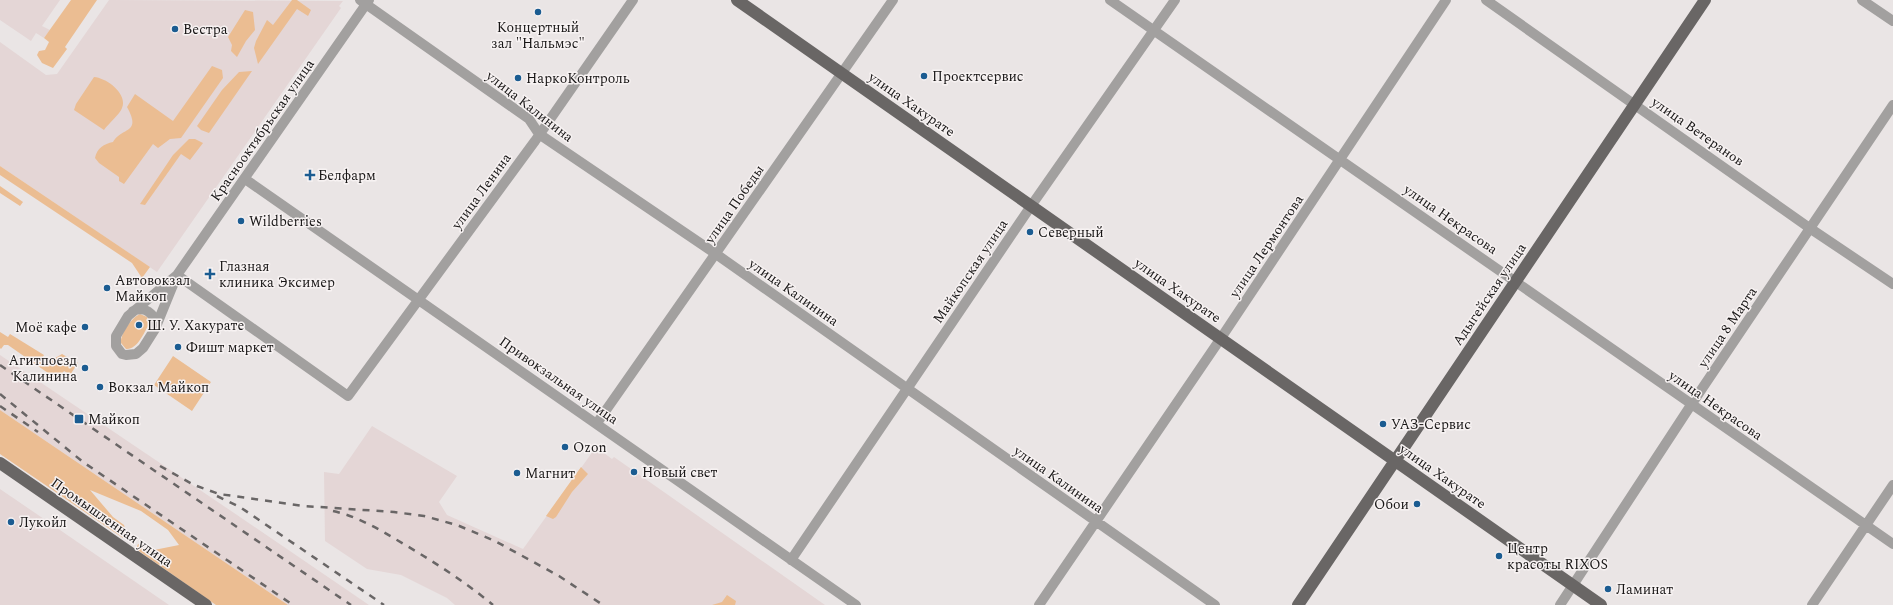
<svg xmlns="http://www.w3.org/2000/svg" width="1893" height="605" font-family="Spectral,serif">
<rect width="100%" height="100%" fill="#eae5e5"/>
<path fill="#e4d6d6" d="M0 0H60L42 26 50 30 44 38 36 33 31 41 0 20Z
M109 0 343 1 339 6 341 8 157 272 0 166V42L46 75 57 74Z
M0 355 240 517 369 605H288L0 410Z
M372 426 457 476 439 502 447 515 523 549 596 447 612 459 614 457 825 605H455L447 598 401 575 367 569 325 541 324 472 339 474Z
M0 489 44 519 169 605H0Z"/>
<path fill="#ebbd92" d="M71 0H97L65 47 67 49 53 68 42 63 37 55 39 51 45 50 49 42 44 38Z
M292 0H297L311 10 308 16 297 9 258 64 254 48 256 41 267 20 273 25Z
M245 10 253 12 255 30 246 41 237 57 231 51 232 45 228 37Z
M212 66 222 70 223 78 181 138 170 139 158 148 153 144 124 184 119 181V177L99 163 95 158C97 148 104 144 113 142 122 127 142 134 127 107L135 94 173 121Z
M252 71 209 133 201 130 197 126 222 90 239 72Z
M94 77C107 78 128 94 122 108 120 114 108 124 104 130L74 110 76 104Z
M189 139H195L203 143 190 160 181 154 145 205 140 204 173 155Z
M0 166 150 267 142 278 132 263 0 175Z
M0 186 23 202 20 206 0 193Z
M140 314 147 317 149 324C144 333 137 350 126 349L121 343C120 334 132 317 140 314Z
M0 332 8 337 10 334 44 355 42 358 48 361 50 359 52 360 62 354 78 363 70 375 64 371 58 380 8 345H4L1 349 0 348Z
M173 356 211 382 192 411 154 385Z
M0 410 288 605H216L136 549 138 544 149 551 179 545 168 530 141 511 90 490 113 517 124 525 127 536 123 538 0 454Z
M581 467 588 474 572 492 556 517 553 519 546 516Z
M727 595 736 601 735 605H712L722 602Z"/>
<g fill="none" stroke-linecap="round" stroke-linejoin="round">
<path stroke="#a2a09f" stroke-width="10" d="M360 0 529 119 539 134 716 254 1215 605
M1110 0 1893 544
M1486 0 1811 229 1893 284
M1862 0 1893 21
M245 179 856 605
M177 275 348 396 535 141 633 0
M177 275 155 329 143 348 136 354 126 355 122 354 116 346V336L128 316 177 275 369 0
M133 311C145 306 154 313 156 325
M597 423 893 0
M791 560 1031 206 1175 0
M1039 605 1221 338 1446 0
M1560 605 1691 405 1893 105
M1812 605 1893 485"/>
<path stroke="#696665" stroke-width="12" d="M737 0 1601 605
M0 463 206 605
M1298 605 1705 0"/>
<path stroke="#696666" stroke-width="2.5" stroke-dasharray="7 7" stroke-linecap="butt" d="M0 365 351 605
M0 394 83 462 293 605
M0 406 38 432
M160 466 194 485 219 494 304 506 394 512 424 516 457 525 495 541 559 576 603 605
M217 496 240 507 384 605
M333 511C356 516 377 528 397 540 431 560 463 580 493 605"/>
</g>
<g fill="#1b5c91" stroke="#f7f2f2" stroke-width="1.5">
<circle cx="538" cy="12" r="4"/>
<circle cx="175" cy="29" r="4"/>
<circle cx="924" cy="76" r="4"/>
<circle cx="518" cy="78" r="4"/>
<path d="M308 169h4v4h4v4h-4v4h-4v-4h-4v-4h4z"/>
<circle cx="241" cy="221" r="4"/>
<circle cx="1030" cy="232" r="4"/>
<path d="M208 268h4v4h4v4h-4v4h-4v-4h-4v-4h4z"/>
<circle cx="107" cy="288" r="4"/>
<circle cx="139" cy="325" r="4"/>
<circle cx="85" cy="327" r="4"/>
<circle cx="178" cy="347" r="4"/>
<circle cx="85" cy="368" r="4"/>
<circle cx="100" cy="387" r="4"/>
<rect x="74" y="414" width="10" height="10" rx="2"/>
<circle cx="1383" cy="424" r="4"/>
<circle cx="565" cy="447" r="4"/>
<circle cx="634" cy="472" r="4"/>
<circle cx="517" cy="473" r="4"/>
<circle cx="1417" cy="504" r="4"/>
<circle cx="11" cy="522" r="4"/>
<circle cx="1499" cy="556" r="4"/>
<circle cx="1608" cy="589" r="4"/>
</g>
<g text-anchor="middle" stroke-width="3" stroke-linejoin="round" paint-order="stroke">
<g font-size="14" fill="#181616" stroke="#f7f2f2" text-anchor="start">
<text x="538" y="32" text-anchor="middle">Концертный<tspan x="538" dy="16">зал "Нальмэс"</tspan></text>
<text x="183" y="34">Вестра</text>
<text x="932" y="81">Проектсервис</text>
<text x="526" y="83">НаркоКонтроль</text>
<text x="318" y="180">Белфарм</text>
<text x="249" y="226">Wildberries</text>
<text x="1038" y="237">Северный</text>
<text x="219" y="271">Глазная<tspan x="219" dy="16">клиника Эксимер</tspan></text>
<text x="115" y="285">Автовокзал<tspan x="115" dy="16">Майкоп</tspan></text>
<text x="147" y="330">Ш. У. Хакурате</text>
<text x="77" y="332" text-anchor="end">Моё кафе</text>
<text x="186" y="352">Фишт маркет</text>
<text x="77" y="365" text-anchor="end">Агитпоезд<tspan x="77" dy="16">Калинина</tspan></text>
<text x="108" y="392">Вокзал Майкоп</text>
<text x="88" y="424">Майкоп</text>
<text x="1391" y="429">УАЗ-Сервис</text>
<text x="573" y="452">Ozon</text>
<text x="642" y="477">Новый свет</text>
<text x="525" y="478">Магнит</text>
<text x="1409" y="509" text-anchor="end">Обои</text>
<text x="19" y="527">Лукойл</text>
<text x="1507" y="553">Центр<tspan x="1507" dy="16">красоты RIXOS</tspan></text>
<text x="1616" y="594">Ламинат</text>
</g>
<g font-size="14" fill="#181616" stroke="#f7f2f2">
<text transform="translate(912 104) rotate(35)" y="5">улица Хакурате</text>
<text transform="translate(530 106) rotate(38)" y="5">улица Калинина</text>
<text transform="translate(262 130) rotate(-55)" y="5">Краснооктябрьская улица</text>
<text transform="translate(1698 131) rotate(35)" y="5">улица Ветеранов</text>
<text transform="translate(481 191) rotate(-54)" y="5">улица Ленина</text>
<text transform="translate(734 204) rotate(-55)" y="5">улица Победы</text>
<text transform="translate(1451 219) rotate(35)" y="5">улица Некрасова</text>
<text transform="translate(1266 246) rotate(-56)" y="5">улица Лермонтова</text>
<text transform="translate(970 271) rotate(-56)" y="5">Майкопская улица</text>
<text transform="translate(1178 290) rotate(35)" y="5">улица Хакурате</text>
<text transform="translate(794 292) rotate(35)" y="5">улица Калинина</text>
<text transform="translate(1489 294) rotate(-56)" y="5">Адыгейская улица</text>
<text transform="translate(1727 327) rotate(-56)" y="5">улица 8 Марта</text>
<text transform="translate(559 380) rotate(35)" y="5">Привокзальная улица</text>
<text transform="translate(1716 405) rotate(35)" y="5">улица Некрасова</text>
<text transform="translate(1443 476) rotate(35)" y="5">улица Хакурате</text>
<text transform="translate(1059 479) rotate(35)" y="5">улица Калинина</text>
<text transform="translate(112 522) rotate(35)" y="5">Промышленная улица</text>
</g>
</g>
</svg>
